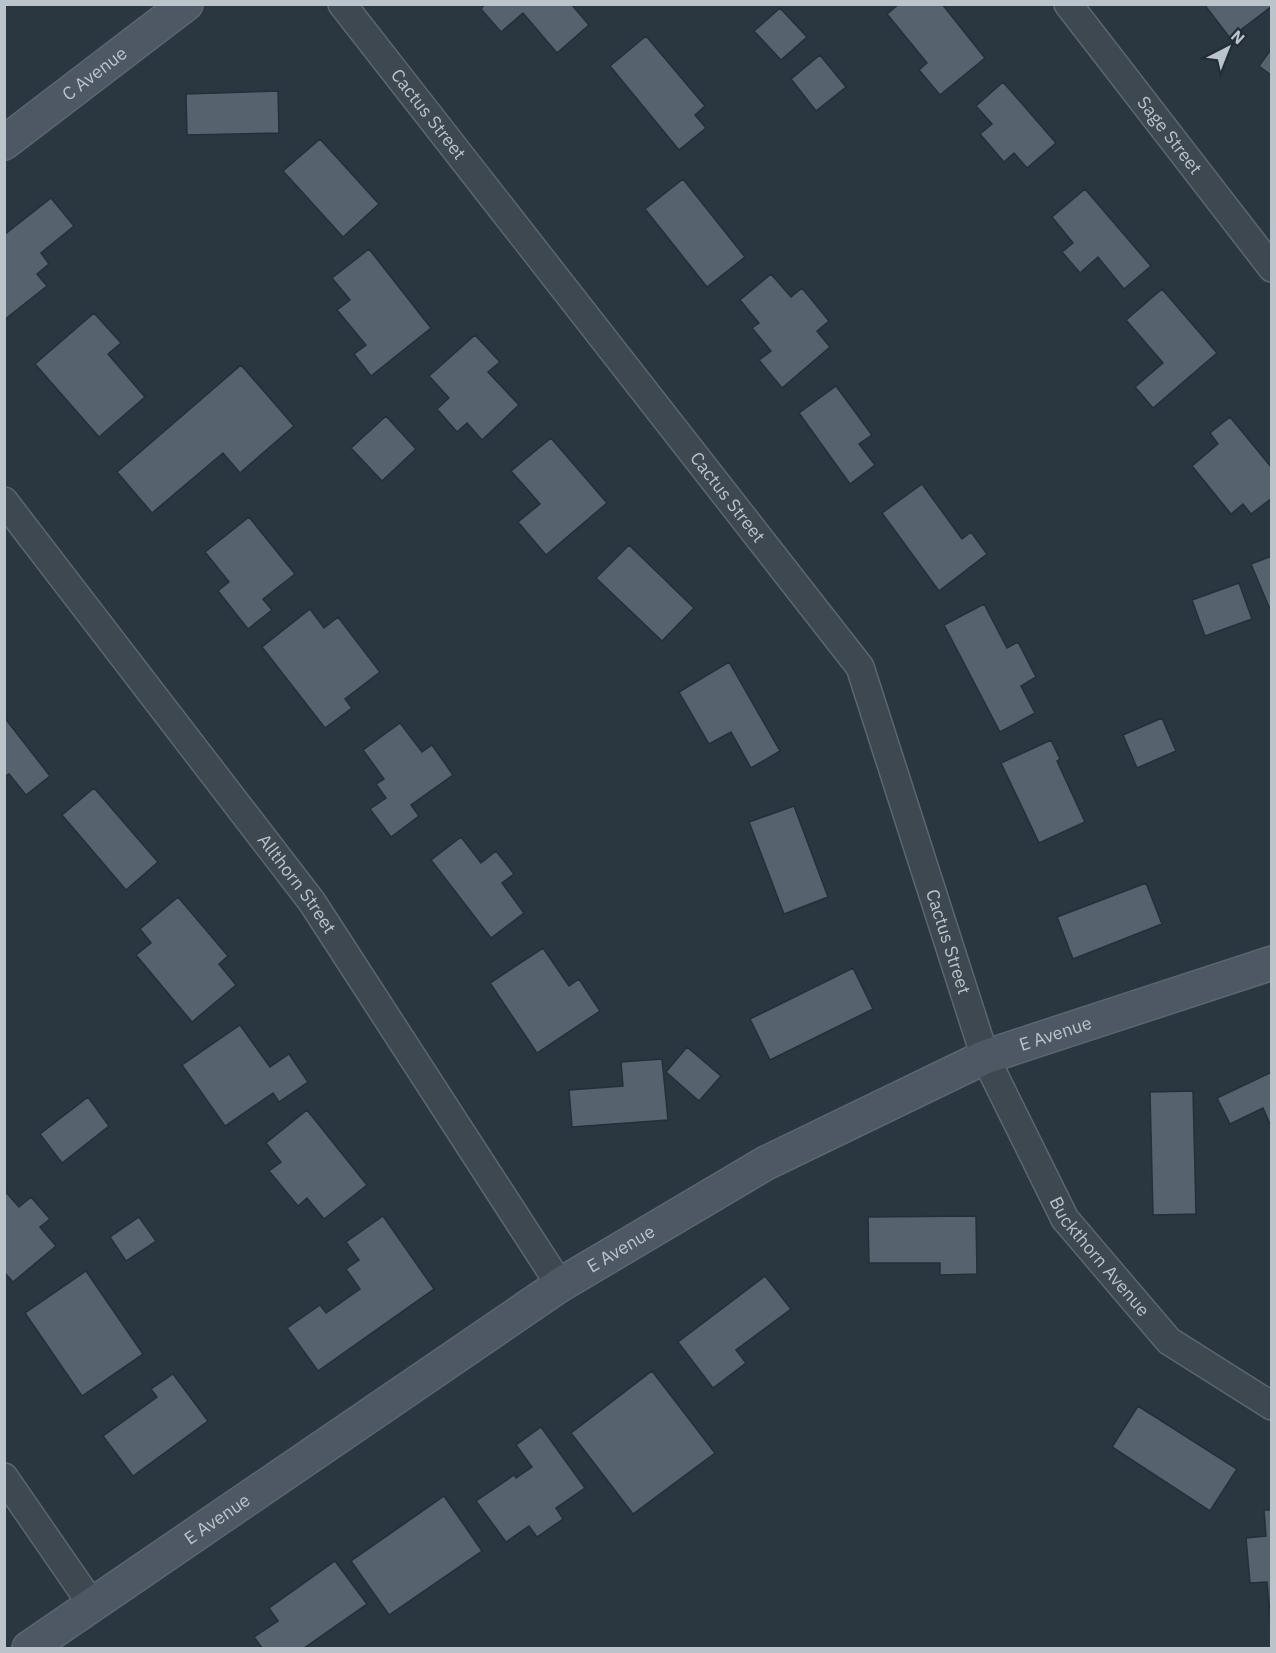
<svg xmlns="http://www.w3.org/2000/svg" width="1276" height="1653" font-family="'IBM Plex Sans',sans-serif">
<rect width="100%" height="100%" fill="#2a3741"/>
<path fill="#56626e" stroke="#252f39" stroke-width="1.5" d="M485 4H571L589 25 557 53 523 13 501 32 481 9Z
M899 4H942L985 58 940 95 919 70 927 63 887 14Z
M1204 4H1272V6L1230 38Z
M780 8 807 37 781 60 754 31Z
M646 36 705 106 695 115 706 128 679 150 610 66Z
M1272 48V76L1259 66Z
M820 55 846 87 816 111 791 79Z
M1003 82 1056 143 1027 168 1014 153 1004 162 980 134 992 124 976 106Z
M278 91 279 133 187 135 186 94Z
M320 139 379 204 343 237 283 171Z
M683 179 745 257 707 287 645 209Z
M1085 189 1151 266 1124 289 1098 257 1080 273 1062 252 1073 243 1052 217Z
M51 198 74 226 41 253 49 264 37 274 47 286 4 320V235Z
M369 249 431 328 371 376 354 354 366 345 337 310 350 300 332 278Z
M771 274 791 297 802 288 829 321 817 331 830 347 782 388 759 360 771 351 752 328 759 323 740 300Z
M1162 289 1217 353 1153 408 1135 387 1163 363 1126 320Z
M94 313 121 343 108 354 145 397 99 437 35 364Z
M475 335 500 362 488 372 519 405 482 440 467 423 457 432 437 409 449 398 429 376Z
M241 365 294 426 240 473 223 453 152 513 117 472Z
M836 386 872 435 859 444 875 465 850 484 799 413Z
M386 416 416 449 382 481 351 448Z
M1230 417 1272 468V498L1251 514 1243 504 1231 514 1192 466 1218 444 1210 433Z
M551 438 607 503 546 555 518 522 540 504 511 471Z
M922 484 962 539 971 532 987 554 939 591 882 513Z
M249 517 295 574 263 599 272 610 248 629 218 591 229 582 205 552Z
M629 545 694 608 662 641 596 578Z
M1272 556V606L1269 607 1251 564Z
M1239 583 1252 619 1205 636 1192 600Z
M984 604 1007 648 1018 642 1036 677 1021 686 1035 713 1000 732 944 625Z
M310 609 324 628 338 617 380 672 345 699 352 708 325 728 262 647Z
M729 662 780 751 751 768 731 732 709 744 679 692Z
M4 717 50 776 26 795 9 774 4 777Z
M1162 718 1176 751 1137 768 1123 735Z
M400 723 422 752 432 745 453 775 411 805 419 816 391 837 370 809 386 798 376 784 384 779 363 750Z
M1051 740 1060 759 1057 761 1085 822 1039 843 1001 763Z
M94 788 158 862 126 890 62 815Z
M794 806 828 897 784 914 749 822Z
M461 837 481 863 496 851 514 874 502 883 524 913 491 938 431 860Z
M1146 883 1162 924 1073 959 1057 917Z
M178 897 228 956 219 964 236 985 192 1022 136 955 151 943 140 929Z
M543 948 569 986 579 979 600 1011 537 1053 490 983Z
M853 968 873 1009 770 1060 750 1019Z
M240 1025 270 1067 289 1054 308 1082 279 1102 273 1093 225 1126 182 1065Z
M687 1047 721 1076 699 1101 666 1072Z
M662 1059 668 1120 572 1127 569 1090 623 1086 621 1062Z
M1272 1072V1123L1270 1124 1263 1108 1230 1124 1217 1098Z
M1193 1091 1196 1214 1153 1215 1150 1092Z
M88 1097 109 1126 62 1163 40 1134Z
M307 1110 367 1185 324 1219 307 1198 298 1206 269 1171 281 1162 266 1143Z
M4 1190 19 1207 31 1197 50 1219 40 1227 56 1246 13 1282 4 1272Z
M383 1216 434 1289 318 1371 287 1328 320 1305 326 1313 360 1289 346 1269 359 1260 346 1242Z
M976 1216 977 1274 940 1275V1263H869L868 1217Z
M139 1217 156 1241 126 1261 110 1237Z
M86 1271 143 1354 82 1396 25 1313Z
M765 1276 791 1309 736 1350 746 1363 713 1388 678 1342Z
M652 1371 715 1453 633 1514 571 1433Z
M173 1374 208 1421 133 1476 103 1436 157 1397 151 1389Z
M1138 1406 1237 1469 1210 1511 1112 1447Z
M541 1427 585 1488 556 1508 563 1519 537 1537 529 1526 506 1542 476 1501 514 1475 516 1478 532 1467 516 1445Z
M444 1496 482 1551 389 1615 351 1561Z
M1264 1510H1272L1270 1619 1267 1582 1250 1583 1246 1538 1266 1536Z
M335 1561 367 1604 304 1648H262L254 1637 278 1621 269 1608Z"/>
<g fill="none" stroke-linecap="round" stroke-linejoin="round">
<defs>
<g id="street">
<path id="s1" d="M342 4 860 667 985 1057 1065 1219 1169 1341 1272 1406"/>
<path id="s2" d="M1068 4 1272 268"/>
<path id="s3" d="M4 501 312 902 560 1285"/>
<path d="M4 1477 93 1606"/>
</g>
<g id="secondary">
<path id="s4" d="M4 143 186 4"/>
<path id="s5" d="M29 1648 560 1285 766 1163 985 1057 1272 963"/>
</g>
</defs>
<use href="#street" stroke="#5c666f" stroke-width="30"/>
<use href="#secondary" stroke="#5c666f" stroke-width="36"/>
<use href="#street" stroke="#3e4851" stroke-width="27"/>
<use href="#secondary" stroke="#4d5864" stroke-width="33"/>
</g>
<g text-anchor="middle" stroke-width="4.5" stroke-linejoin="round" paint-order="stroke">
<g font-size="18" fill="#bbc3cb" stroke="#232d37">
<text dy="6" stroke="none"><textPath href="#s4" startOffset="114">C Avenue</textPath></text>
<text dy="6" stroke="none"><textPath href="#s1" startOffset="140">Cactus Street</textPath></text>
<text dy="6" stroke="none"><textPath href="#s2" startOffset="166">Sage Street</textPath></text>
<text dy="6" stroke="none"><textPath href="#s1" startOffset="626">Cactus Street</textPath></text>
<text dy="6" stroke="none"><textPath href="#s3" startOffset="482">Allthorn Street</textPath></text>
<text dy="6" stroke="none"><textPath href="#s1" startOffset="1130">Cactus Street</textPath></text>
<text dy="6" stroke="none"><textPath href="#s5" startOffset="1200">E Avenue</textPath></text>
<text dy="6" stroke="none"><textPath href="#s5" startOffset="714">E Avenue</textPath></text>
<text dy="6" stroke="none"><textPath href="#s1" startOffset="1482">Buckthorn Avenue</textPath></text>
<text dy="6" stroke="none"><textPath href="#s5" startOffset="228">E Avenue</textPath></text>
</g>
</g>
<rect width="1276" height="1653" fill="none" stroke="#bbc3cb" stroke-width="12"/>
<g transform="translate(1228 48) rotate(42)" stroke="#232d37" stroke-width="4.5" paint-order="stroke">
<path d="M0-4.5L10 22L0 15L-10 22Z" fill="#bbc3cb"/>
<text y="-9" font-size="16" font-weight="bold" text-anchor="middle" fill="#bbc3cb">N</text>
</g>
</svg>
